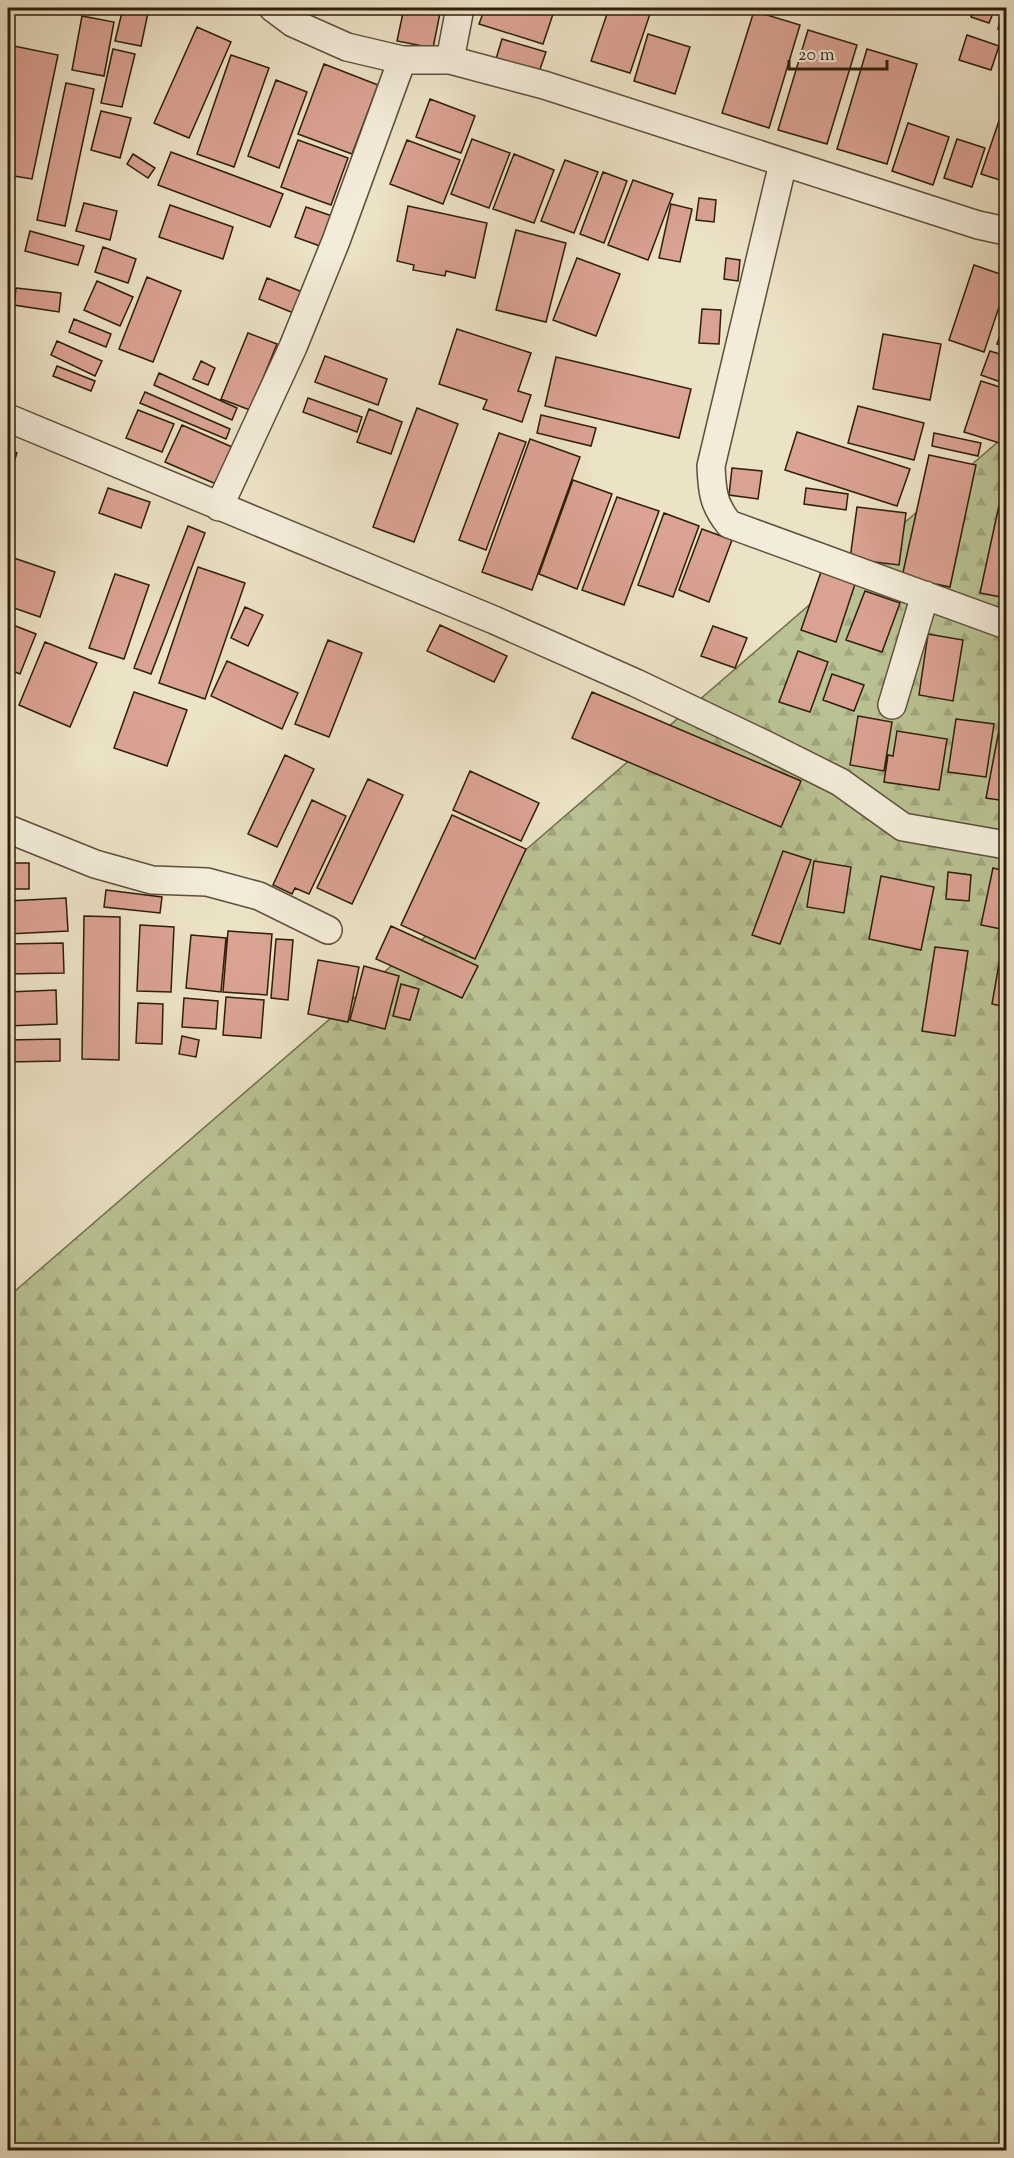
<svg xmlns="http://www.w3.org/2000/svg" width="1014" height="2158" font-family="'Sorts Mill Goudy',serif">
<defs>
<pattern id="forest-firs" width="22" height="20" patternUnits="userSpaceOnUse" patternTransform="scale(1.5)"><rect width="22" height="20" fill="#bac293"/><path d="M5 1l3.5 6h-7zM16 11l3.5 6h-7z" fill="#a0a67d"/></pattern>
</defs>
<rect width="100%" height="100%" fill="#ece2c6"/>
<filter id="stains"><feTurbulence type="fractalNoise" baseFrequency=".00333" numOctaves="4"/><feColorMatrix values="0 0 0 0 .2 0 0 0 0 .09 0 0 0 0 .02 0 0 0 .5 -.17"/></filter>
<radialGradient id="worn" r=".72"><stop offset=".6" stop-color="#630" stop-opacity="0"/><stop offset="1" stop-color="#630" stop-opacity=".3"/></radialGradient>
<path fill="url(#forest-firs)" stroke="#74704f" stroke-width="1.5" d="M1006 435V2150H8V1297Z"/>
<path fill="#daa292" stroke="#2e1e0b" stroke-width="1.5" d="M123 8H149L141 46 115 41Z
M404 8H441L433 48 397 41Z
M485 8H555L543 44 479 24Z
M609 8H652L630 73 591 61Z
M974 8H995L989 23 971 17Z
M1003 8H1006V31L998 29Z
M754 11 800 25 769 128 722 113Z
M82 16 114 22 104 76 72 70Z
M197 27 231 42 189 138 154 123Z
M808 30 857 45 827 144 778 130Z
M648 34 690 47 675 94 634 81Z
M967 35 999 46 991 70 959 60Z
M502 39 546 52 539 72 496 59Z
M9 45 58 55 32 179 8 175V55Z
M113 49 135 54 122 107 101 103Z
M867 49 917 64 887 164 837 149Z
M231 55 269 68 234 167 197 154Z
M324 64 378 85 352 154 298 134Z
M276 80 307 92 279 168 248 156Z
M66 83 94 89 65 226 37 220Z
M430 99 475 116 461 153 416 137Z
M1006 100V182L981 174Z
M101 111 131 118 120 158 91 150Z
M908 123 949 137 933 185 892 171Z
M472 139 510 153 489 208 451 194Z
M957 139 985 148 972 187 944 178Z
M298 140 348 158 331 205 281 187Z
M407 140 460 160 443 204 390 184Z
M171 152 283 194 270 227 158 185Z
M133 154 155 168 148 178 127 164Z
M514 154 554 170 534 223 493 209Z
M565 160 598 172 574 233 541 221Z
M603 172 627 181 604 243 580 234Z
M633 180 673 194 648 260 608 245Z
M699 198 716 200 714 222 696 220Z
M84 203 117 211 110 240 76 231Z
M671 204 692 209 680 262 659 258Z
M170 205 233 227 223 259 159 237Z
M408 206 487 223 475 278 446 271 445 276 413 270 414 265 397 261Z
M306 207 332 216 320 246 295 237Z
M516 230 566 243 546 322 496 310Z
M30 231 84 246 78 265 25 251Z
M103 247 136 259 128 283 95 272Z
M577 258 620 274 596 336 553 320Z
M726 258 740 260 738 281 724 279Z
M974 265 1006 276V286L984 352 949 340Z
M147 277 181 291 153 362 119 349Z
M267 278 305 293 296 314 259 299Z
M97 281 133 297 120 326 84 310Z
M16 288 61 293 59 312 14 305Z
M702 309 721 310 719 344 699 343Z
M1006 316V347L997 344Z
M74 319 111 334 106 347 69 332Z
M457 329 531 353 518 391 531 395 522 422 483 409 487 400 439 384Z
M248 333 277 344 250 410 221 399Z
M883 334 941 344 930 400 873 389Z
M57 341 102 361 95 376 51 355Z
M990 351 1006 356V384L981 375Z
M325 356 387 379 378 405 315 382Z
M556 357 691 389 679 438 545 406Z
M201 361 215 368 208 385 193 379Z
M57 366 95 381 91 391 53 376Z
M159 373 237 408 232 420 154 385Z
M981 381 1006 389V445L964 432Z
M145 392 230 429 226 439 140 403Z
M308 398 362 417 357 432 303 412Z
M858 406 924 423 914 460 848 443Z
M417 408 458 424 414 542 373 527Z
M369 409 402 422 391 454 357 442Z
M138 410 174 424 162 452 126 438Z
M541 415 596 428 591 446 537 433Z
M182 425 232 447 216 484 165 462Z
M797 432 910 469 897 506 785 470Z
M499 433 526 442 486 550 459 540Z
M934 433 981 443 978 456 932 446Z
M530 439 580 457 532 590 482 572Z
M8 449 17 453 8 479Z
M929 455 976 465 950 587 902 577Z
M732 468 762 471 758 499 729 495Z
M573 480 612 494 577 589 539 574Z
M1003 487 1006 488V598L980 593Z
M108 488 150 502 141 528 99 513Z
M806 488 848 494 846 510 804 504Z
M617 497 659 511 624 605 582 590Z
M857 507 906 513 899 565 850 559Z
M664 513 699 526 673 597 638 585Z
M188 526 205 533 151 674 134 668Z
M702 529 732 540 709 602 679 590Z
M8 556 55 572 40 617 8 606Z
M823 566 857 578 836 642 801 630Z
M198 567 245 583 205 699 159 683Z
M115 574 149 585 124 659 89 648Z
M865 591 900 603 882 652 846 640Z
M245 607 263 615 248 646 231 638Z
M8 623 36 634 20 674 8 669Z
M440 625 507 656 494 682 427 651Z
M713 626 747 638 735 668 701 656Z
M928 634 963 640 953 701 919 695Z
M328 640 362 653 329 737 295 724Z
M45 642 97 663 70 727 19 705Z
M798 651 828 662 810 712 779 702Z
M227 661 298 693 282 729 211 696Z
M832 674 864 685 854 711 823 700Z
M134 692 187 710 167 766 114 748Z
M592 692 801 781 781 827 572 738Z
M858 716 892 722 884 771 850 765Z
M956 719 994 724 986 777 948 772Z
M1000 725 1006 726V801L986 798Z
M897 731 947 739 939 790 884 782 888 755 893 756Z
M285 755 314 769 277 847 248 834Z
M470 771 539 803 521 841 453 810Z
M368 779 403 795 352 904 317 888Z
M312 800 346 816 309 894 295 888 292 894 273 885Z
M452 815 526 849 475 959 401 925Z
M783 851 811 860 780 944 752 935Z
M814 861 851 867 844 913 807 907Z
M8 863H29V889H8Z
M993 868 1006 871V930L981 925Z
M948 872 971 875 969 901 946 899Z
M881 876 934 887 921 950 869 939Z
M106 890 162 897 160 913 104 907Z
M66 898 68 931 8 934V901Z
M84 916 120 917 119 1060 82 1059Z
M140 925 174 927 171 992 137 991Z
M391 926 478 966 462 998 376 959Z
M228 931 272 934 267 995 223 992Z
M191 935 226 938 221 992 186 988Z
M276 939 293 940 288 1000 271 998Z
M63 943 64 973 8 974V944Z
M935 947 968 951 955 1036 922 1031Z
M1000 958 1006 959V1007L992 1004Z
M318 960 359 967 348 1022 308 1014Z
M364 966 399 976 385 1029 350 1020Z
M401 984 419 989 410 1020 393 1016Z
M56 990 57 1024 8 1026V992Z
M226 997 264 1000 261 1038 223 1035Z
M184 998 218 1001 216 1029 182 1027Z
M138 1003 163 1004 162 1044 136 1043Z
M182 1036 199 1040 196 1057 179 1054Z
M60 1039V1061L8 1062V1040Z"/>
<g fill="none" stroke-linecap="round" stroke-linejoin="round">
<defs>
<path id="minor" d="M273 8 293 23 347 47 402 60H450L544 85 978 225 1006 231
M450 60 460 8
M783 163 711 466C712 491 713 504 729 524L1006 625
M8 418 494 620 636 683 764 744 840 782 903 827 1006 845
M219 507 293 347 336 241 402 60
M892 705 925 595
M8 829 95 864 152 880 207 882 259 896 328 930"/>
</defs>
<use href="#minor" stroke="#5e4f3a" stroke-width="30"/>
<use href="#minor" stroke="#f3ecda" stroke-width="27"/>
</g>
<rect width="1014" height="2158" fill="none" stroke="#ece2c6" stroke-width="30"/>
<rect x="9" y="9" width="996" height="2140" fill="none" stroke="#2e1e0b" stroke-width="3"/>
<rect x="15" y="15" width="984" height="2128" fill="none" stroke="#2e1e0b" stroke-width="1.5"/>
<path d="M789 60v9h98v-9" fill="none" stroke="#2e1e0b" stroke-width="3"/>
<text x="798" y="60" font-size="18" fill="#2e1e0b" stroke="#f3ecda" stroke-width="4.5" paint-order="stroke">20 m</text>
<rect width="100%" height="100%" filter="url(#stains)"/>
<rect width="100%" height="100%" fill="url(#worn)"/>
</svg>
